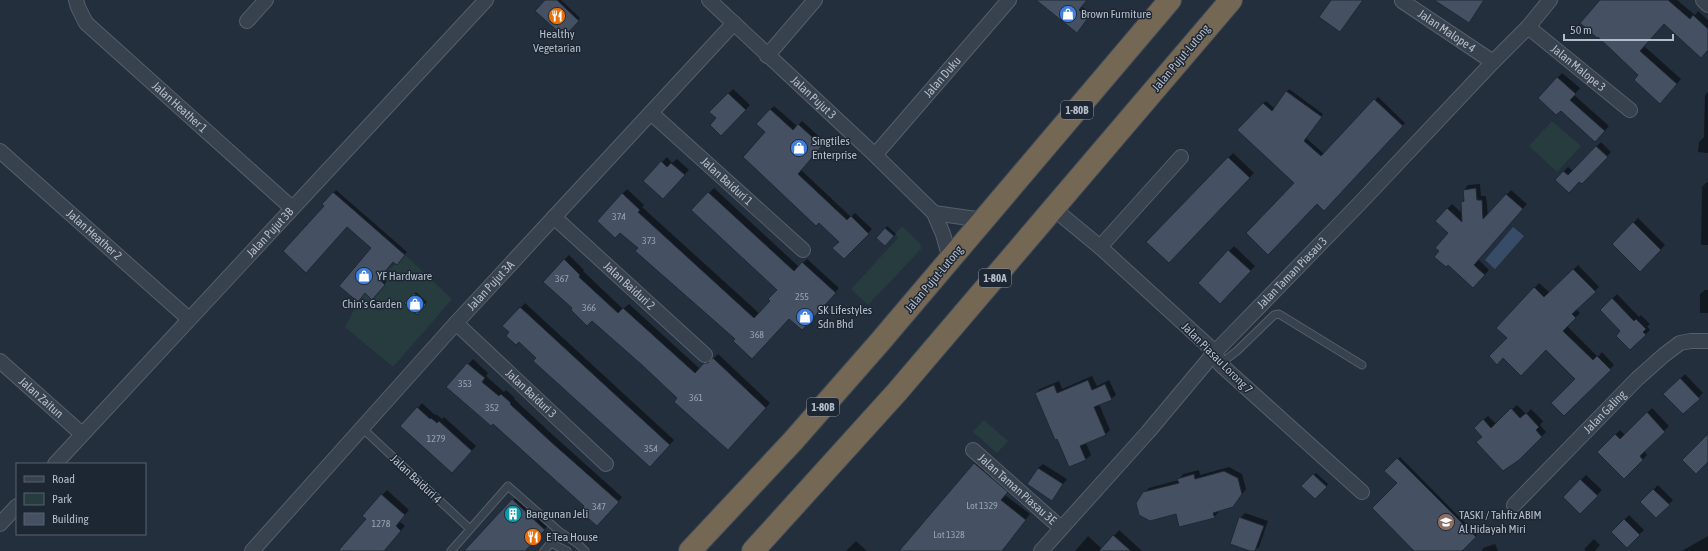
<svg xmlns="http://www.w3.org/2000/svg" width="1708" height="551" font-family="'Asap Condensed',sans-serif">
<rect width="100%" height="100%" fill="#242f3e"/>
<path fill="#263c3f" d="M1552 121 1581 146 1557 172 1529 146Z
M902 226 920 243 921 249 868 305 851 289 898 238 895 234Z
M405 255 452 299 393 367 345 327 358 302 365 293 373 300 385 285 379 279C386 270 397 265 405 255Z
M984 420 1008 441 997 453 973 432Z"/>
<path fill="#394c67" d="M1513 227 1524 236 1495 269 1485 260Z"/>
<path fill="#0007" d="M546 0H561L580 18 564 36Z
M1045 0H1086L1081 6 1091 14 1077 32Z
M1602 0H1677L1695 15 1698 11 1708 20V49L1664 23 1644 46 1681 79 1664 98 1640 75Z
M1562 73 1580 88 1574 95 1609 126 1600 136 1561 110 1539 98Z
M733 89 750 105 721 135 717 118 711 112Z
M1289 89 1323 114 1306 138 1324 154 1378 97 1405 123 1324 210 1239 130 1266 101 1274 108Z
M1708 92V153L1698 152 1699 142 1704 137 1705 95Z
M774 106 797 126 802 121 825 142 800 169 851 217 855 213 872 229 844 258 840 242 767 132 770 110Z
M1601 142 1611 152 1582 183 1580 181 1556 180 1568 167 1573 171Z
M1233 153 1254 173 1169 262 1148 242Z
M667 157 672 163 677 159 689 170 667 193 644 181Z
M1707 182 1708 183V245H1701L1702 187Z
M1480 184 1481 196H1486L1488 216 1511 190 1527 204 1478 259 1489 270 1478 282 1440 251 1449 233 1447 209 1452 204 1463 214 1462 202 1464 199V190L1468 185Z
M714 188 799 267 807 259 839 288 806 324 789 317 736 339 639 248 622 194 627 189 644 205 642 207 760 314 772 301 779 289 693 210Z
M336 190 407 252 397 263 393 260 381 276 387 281 375 296 373 248 325 206Z
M1638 218 1665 245 1640 271 1613 244Z
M887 226 896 234 885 245 877 238Z
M1234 246 1255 266 1220 303 1199 283Z
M569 255 584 270 583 271 623 309 629 304 700 369 710 359H713L718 354 770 403 732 445 592 320 574 308 564 260Z
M1578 265 1599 287 1576 309 1580 313 1567 326 1598 357 1602 352 1614 365 1564 415 1576 379 1546 349 1508 338 1498 328 1539 283 1550 293Z
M1705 290H1708V313H1700V294Z
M416 292 427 302 417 313 405 303Z
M1617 294 1639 317 1641 315 1650 324 1647 326 1650 330 1630 349 1622 331 1601 310Z
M525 303 674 440 650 466 504 326Z
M473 359 488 373 486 376 504 392 506 390 515 398 514 399 554 436 622 497 602 520 493 423 447 387Z
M1685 374 1703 393 1683 413 1665 394Z
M1092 376 1097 386 1109 380 1116 395 1111 399 1099 404 1110 430 1105 435 1086 443 1091 455 1086 459 1070 466 1036 393 1040 389 1059 381 1062 389Z
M422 403 435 415 436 414 442 419 444 417 476 446 456 467 418 408Z
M1517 405 1526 414 1531 409 1543 421 1540 425 1546 432 1511 465 1475 428 1488 416 1496 424Z
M1652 408 1669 426 1644 451 1647 455 1624 478 1598 452 1620 430 1625 435Z
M1400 457 1477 535 1460 551H1416L1398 483 1386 471Z
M980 459 1012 487 1005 495 1030 514 1001 551H910L904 546Z
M1043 464 1067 479 1052 499 1038 468Z
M1229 467 1242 474 1246 489 1233 506 1218 510 1219 512 1214 517 1177 513 1144 493 1149 488 1179 480 1183 474 1199 470 1200 475Z
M1316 473 1328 484 1315 498 1303 486Z
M1586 475 1602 490 1580 512 1564 497Z
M1658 485 1673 500 1656 517 1641 502Z
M387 490 409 510 399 521 405 526 384 550 385 551H347L367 519 363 516Z
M520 493 551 522 524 551H466Z
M1245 513 1268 521 1259 547 1254 551 1240 518Z
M1629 515 1644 530 1627 546 1612 532Z
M1119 530 1142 551H1075L1088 536 1102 549Z
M1708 536V551H1682Z
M1594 539 1600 545 1595 551H1586L1584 549Z
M856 541 867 551H846Z
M1495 544 1498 551H1482L1483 548Z"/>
<path fill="#455162" stroke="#1f2835" d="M545 0H557L579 21 564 37 535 11Z
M1036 0H1087L1079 10 1088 18 1077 33Z
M1331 0H1363L1340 32 1319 17Z
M1434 0H1484L1469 23Z
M1600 0H1668L1690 19 1693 15 1708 29V50L1701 58 1664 24 1640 51 1677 84 1660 104 1634 80 1638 75 1598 37 1597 38 1580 23Z
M1557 77 1576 94 1570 100 1605 131 1595 142 1561 111 1556 115 1538 98Z
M1286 91 1322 117 1304 141 1321 156 1374 99 1403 126 1324 211 1317 204 1268 255 1246 233 1294 183 1237 130 1263 103 1272 111Z
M728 93 746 110 721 136 710 125 716 118 709 112Z
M770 109 793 130 798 124 822 146 798 174 847 220 851 216 869 234 844 259 832 248 839 242 819 223 816 226 743 157 765 132 756 124Z
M1596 146 1608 157 1582 184 1579 182 1569 193 1555 180 1563 171 1568 175Z
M1228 157 1250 178 1169 263 1146 242Z
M661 161 667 167 671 163 685 175 663 199 643 181Z
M1476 188 1477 200H1482L1483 219 1506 194 1523 209 1474 265 1485 275 1473 288 1448 265 1446 267 1434 257 1439 251 1435 248 1448 233 1435 221 1447 208 1462 222 1461 202 1464 201 1463 190Z
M333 192 405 255 397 265 393 262 379 279 385 285 372 300 365 293 358 302 339 286 371 248 347 227 306 273 283 251 324 206 322 204Z
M708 192 794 271 802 262 836 293 802 330 789 319 752 359 733 341 735 339 635 251 638 248 620 233 615 238 597 221 622 193 640 210 638 212 754 318 770 301 768 299 777 290 691 210Z
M1633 222 1661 250 1640 272 1612 244Z
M885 228 894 236 885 246 876 238Z
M1228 250 1251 271 1220 304 1198 283Z
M564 259 580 275 579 277 618 313 623 308 695 373 704 363H708L713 358 766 408 728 450 674 402 677 398 642 365 592 321 587 326 571 310 572 308 543 282Z
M1573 269 1596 292 1572 314 1576 318 1563 331 1593 360 1597 356 1611 370 1564 416 1551 403 1575 379 1546 350 1521 376 1503 358 1497 365 1489 356 1507 338 1496 328 1534 287 1544 297Z
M414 293 426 305 417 315 404 303Z
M1612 298 1634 321 1636 319 1646 329 1643 332 1646 335 1630 350 1616 336 1620 331 1600 310Z
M520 307 670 445 650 467 533 361 536 358 519 342 516 345 506 336 509 332 502 326Z
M467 363 485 378 482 382 499 396 501 394 511 403 510 404 550 441 619 502 597 526 580 511 584 506 544 470 493 424 491 426 446 387Z
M1680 378 1700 399 1683 414 1663 394Z
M1088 380 1092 390 1105 384 1112 400 1094 407 1106 435 1080 446 1086 460 1069 467 1057 439 1055 440 1035 393 1054 385 1057 393Z
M417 407 430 419 431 418 437 423 439 421 472 451 452 473 400 426Z
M1511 408 1520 418 1526 413 1539 427 1536 430 1542 437 1519 460 1503 471 1476 442 1482 437 1474 428 1483 419 1491 428Z
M1647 412 1665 432 1640 456 1643 460 1624 479 1597 452 1615 434 1620 439Z
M1708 434V462L1696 474 1682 460Z
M1397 458 1476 537 1462 551H1414L1372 508 1397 483 1384 471Z
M974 463 1008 492 1001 500 1026 520 1002 551H899Z
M1038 468 1063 484 1052 501 1027 484Z
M1224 471 1238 478 1242 494 1233 507 1213 513 1215 518 1179 527 1176 514 1150 521 1139 515 1136 503 1143 492 1179 483 1177 479 1194 474 1195 479Z
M1313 474 1327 487 1315 499 1301 486Z
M1580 479 1598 496 1580 514 1563 497Z
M1653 489 1670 505 1656 518 1640 502Z
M381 494 405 515 396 526 401 531 384 551H338L366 519 362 516Z
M512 499 545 530 525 551H464Z
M1239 517 1264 526 1255 551H1250L1230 544Z
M1624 519 1640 535 1627 548 1611 532Z
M1113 535 1131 551H1099Z"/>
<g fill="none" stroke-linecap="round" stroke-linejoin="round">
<defs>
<path id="lane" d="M1220 364 1237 351 1274 315 1279 314 1362 365
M362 428 470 529
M551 543 567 551
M451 551 508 486 560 532 578 544 585 551
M544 551 560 532"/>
<g id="street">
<path id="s1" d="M76 0 78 7 86 23 292 208"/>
<path id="s2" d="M709 0 875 155 934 213 943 234 950 259"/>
<path d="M1703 0 1708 5"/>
<path id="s3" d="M1402 1 1493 62"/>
<path d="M247 21 266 0"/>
<path id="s4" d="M1528 27 1630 110"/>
<path d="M767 56 815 0"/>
<path id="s5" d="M651 113 803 250"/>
<path id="s6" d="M0 151 189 319"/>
<path id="s7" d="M875 155 1009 0"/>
<path d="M1054 209 1100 247 1215 352 1220 364 1362 492"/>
<path d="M934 213 983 220"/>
<path id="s8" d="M554 217 705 355"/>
<path d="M1100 247 1181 157"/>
<path id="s9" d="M456 323 606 464"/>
<path id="s10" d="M0 361 82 434"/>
<path id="s11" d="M973 450 1061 528"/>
<path id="s12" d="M55 464 486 0"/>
<path id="s13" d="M1514 505 1637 379 1664 355 1680 343 1691 341H1708"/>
<path d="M0 524 17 506"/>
<path id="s14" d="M252 551 456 323 734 23"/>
<path id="s15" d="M1041 551 1148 432 1215 352 1361 202 1493 62 1528 27 1550 0"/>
</g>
<path id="highway" d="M690 551 793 441 879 343 1170 0
M753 551 897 392 1231 0"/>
</defs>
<use href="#lane" stroke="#565f6c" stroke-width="9"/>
<use href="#street" stroke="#565f6c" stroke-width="16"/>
<use href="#highway" stroke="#434c59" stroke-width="24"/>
<use href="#lane" stroke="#38414e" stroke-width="7"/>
<use href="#street" stroke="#38414e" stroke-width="14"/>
<use href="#highway" stroke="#746855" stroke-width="22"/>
</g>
<defs>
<symbol id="shop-disc" viewBox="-11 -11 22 22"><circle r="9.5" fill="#3f7fe0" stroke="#1d2633"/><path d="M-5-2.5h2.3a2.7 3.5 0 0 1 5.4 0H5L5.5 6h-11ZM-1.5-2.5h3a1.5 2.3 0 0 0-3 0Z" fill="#fff"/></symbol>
<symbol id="restaurant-disc" viewBox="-11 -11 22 22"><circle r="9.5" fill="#e8710a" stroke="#1d2633"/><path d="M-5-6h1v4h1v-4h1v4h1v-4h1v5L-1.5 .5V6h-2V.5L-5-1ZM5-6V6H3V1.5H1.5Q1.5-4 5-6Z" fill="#fff"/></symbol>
<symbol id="building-disc" viewBox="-11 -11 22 22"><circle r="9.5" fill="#0f9aa8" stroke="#1d2633"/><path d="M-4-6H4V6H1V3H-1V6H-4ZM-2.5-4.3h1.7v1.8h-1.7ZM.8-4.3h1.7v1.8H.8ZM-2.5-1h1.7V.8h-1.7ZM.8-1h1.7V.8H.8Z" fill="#fff"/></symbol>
<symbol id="school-disc" viewBox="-11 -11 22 22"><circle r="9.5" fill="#8d6e63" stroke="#1d2633"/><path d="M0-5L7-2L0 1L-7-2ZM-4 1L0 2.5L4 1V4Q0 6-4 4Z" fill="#fff"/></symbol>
</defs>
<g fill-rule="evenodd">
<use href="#shop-disc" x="1058" y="4" width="20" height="20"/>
<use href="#restaurant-disc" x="547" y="6" width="20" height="20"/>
<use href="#shop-disc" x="789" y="138" width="20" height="20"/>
<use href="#shop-disc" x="354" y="266" width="20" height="20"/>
<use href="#shop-disc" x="405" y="294" width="20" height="20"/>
<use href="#shop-disc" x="795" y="307" width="20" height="20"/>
<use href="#building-disc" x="503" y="504" width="20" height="20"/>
<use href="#school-disc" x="1436" y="512" width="20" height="20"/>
<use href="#restaurant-disc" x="523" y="527" width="20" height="20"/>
</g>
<g text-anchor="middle" stroke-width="3" stroke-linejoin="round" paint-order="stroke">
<g font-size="10" fill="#98a1af">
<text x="619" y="220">374</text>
<text x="649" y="244">373</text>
<text x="562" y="282">367</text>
<text x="802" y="300">255</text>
<text x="589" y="311">366</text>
<text x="757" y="338">368</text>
<text x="465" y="387">353</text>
<text x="696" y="401">361</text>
<text x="492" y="411">352</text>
<text x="436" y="442">1279</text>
<text x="651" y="452">354</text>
<text x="982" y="509">Lot 1329</text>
<text x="599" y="510">347</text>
<text x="381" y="527">1278</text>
<text x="949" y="538">Lot 1328</text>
</g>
<g fill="#1d2633" stroke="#878f9c" stroke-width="1">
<rect x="1061" y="101" width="32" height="18" rx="3"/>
<rect x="979" y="269" width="32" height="18" rx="3"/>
<rect x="807" y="398" width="32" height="18" rx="3"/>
</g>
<g font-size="11" font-weight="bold" fill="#b4bcc9">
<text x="1077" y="114">1-80B</text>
<text x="995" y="282">1-80A</text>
<text x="823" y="411">1-80B</text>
</g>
<g font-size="12" fill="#b4bcc9" stroke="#1d2633" text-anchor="start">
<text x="1081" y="18">Brown Furniture</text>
<text x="557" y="38" text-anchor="middle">Healthy<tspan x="557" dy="14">Vegetarian</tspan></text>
<text x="812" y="145">Singtiles<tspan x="812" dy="14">Enterprise</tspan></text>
<text x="377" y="280">YF Hardware</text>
<text x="402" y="308" text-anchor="end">Chin's Garden</text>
<text x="818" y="314">SK Lifestyles<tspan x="818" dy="14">Sdn Bhd</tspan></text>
<text x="526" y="518">Bangunan Jeli</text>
<text x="1459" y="519">TASKI / Tahfiz ABIM<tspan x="1459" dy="14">Al Hidayah Miri</tspan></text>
<text x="546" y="541">E Tea House</text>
</g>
<g font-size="12" fill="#b4bcc9" stroke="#1d2633">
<text dy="4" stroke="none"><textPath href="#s3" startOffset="54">Jalan Malope 4</textPath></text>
<text transform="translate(1181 58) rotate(-50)" y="4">Jalan Pujut-Lutong</text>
<text dy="4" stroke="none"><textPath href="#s4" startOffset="65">Jalan Malope 3</textPath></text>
<text dy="4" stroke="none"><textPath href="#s7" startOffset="103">Jalan Duku</textPath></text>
<text dy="4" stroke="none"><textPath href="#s2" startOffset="143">Jalan Pujut 3</textPath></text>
<text dy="4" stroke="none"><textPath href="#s1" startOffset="151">Jalan Heather 1</textPath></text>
<text dy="4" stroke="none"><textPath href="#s5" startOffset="102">Jalan Baiduri 1</textPath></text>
<text dy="4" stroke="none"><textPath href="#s12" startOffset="316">Jalan Pujut 3B</textPath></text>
<text dy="4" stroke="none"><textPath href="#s6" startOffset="126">Jalan Heather 2</textPath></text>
<text dy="4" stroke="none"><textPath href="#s15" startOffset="375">Jalan Taman Piasau 3</textPath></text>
<text transform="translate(934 279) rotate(-50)" y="4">Jalan Pujut-Lutong</text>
<text dy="4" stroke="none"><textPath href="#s14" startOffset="357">Jalan Pujut 3A</textPath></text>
<text dy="4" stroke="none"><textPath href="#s8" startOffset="102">Jalan Baiduri 2</textPath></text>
<text transform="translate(1217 358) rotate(45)" y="4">Jalan Piasau Lorong 7</text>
<text dy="4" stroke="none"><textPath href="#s9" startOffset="103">Jalan Baiduri 3</textPath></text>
<text dy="4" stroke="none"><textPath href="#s10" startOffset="55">Jalan Zaitun</textPath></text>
<text dy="4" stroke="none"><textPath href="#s13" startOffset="130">Jalan Galing</textPath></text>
<text transform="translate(416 479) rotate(43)" y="4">Jalan Baiduri 4</text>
<text dy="4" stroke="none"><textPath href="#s11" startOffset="59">Jalan Taman Piasau 3E</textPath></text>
</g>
</g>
<rect x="16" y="463" width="130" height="72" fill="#1d2633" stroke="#59626f"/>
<rect x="24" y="476" width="20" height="6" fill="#38414e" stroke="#59626f"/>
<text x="52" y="483" font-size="12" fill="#b4bcc9">Road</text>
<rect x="24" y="493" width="20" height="12" fill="#263c3f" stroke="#59626f"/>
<text x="52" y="503" font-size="12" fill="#b4bcc9">Park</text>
<rect x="24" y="513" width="20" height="12" fill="#455162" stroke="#59626f"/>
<text x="52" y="523" font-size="12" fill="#b4bcc9">Building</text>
<path d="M1564 34v6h109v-6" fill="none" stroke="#b4bcc9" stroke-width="2"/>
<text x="1570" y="34" font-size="12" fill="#b4bcc9" stroke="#1d2633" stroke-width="3" paint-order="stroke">50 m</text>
</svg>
